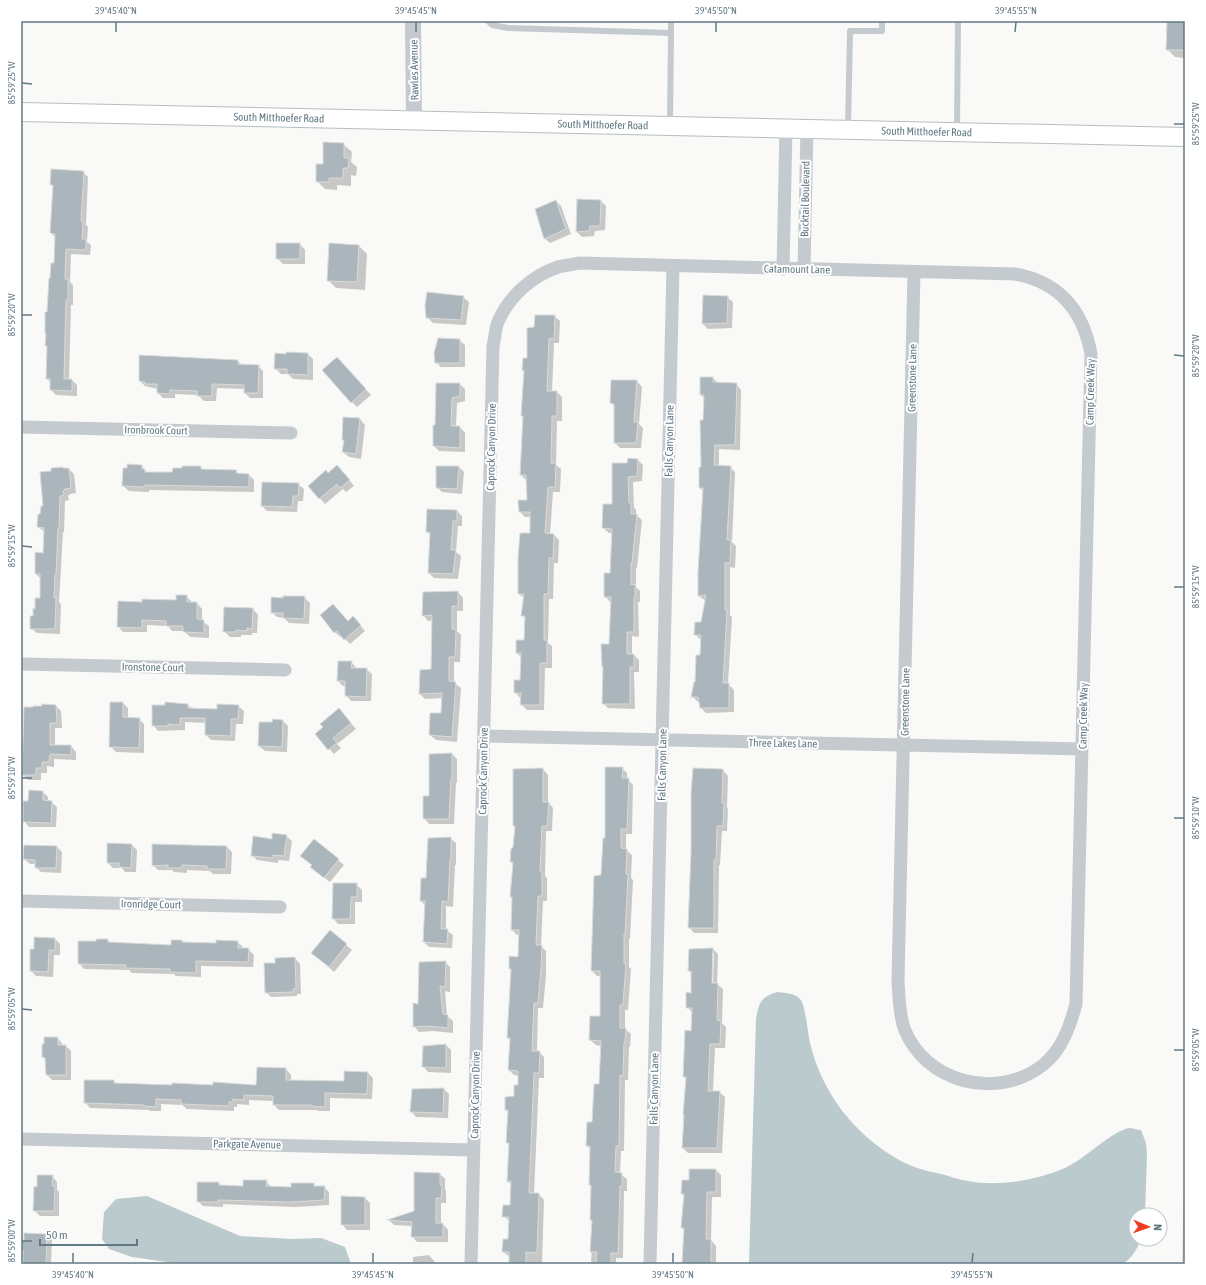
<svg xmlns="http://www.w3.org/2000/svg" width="1206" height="1285" font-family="'Asap Condensed',sans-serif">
<rect width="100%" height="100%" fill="#f9f9f7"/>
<path fill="#dae0d6" d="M1185 1139V1264H1182Z"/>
<path fill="#bbcacd" d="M777 992C785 993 795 993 800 999 805 1003 808 1034 810 1043 822 1093 855 1136 901 1161 914 1168 927 1171 941 1174 950 1176 959 1180 968 1181 1000 1187 1036 1180 1065 1168 1085 1159 1112 1131 1129 1128 1133 1128 1137 1130 1141 1130L1146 1143 1147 1154 1145 1215H1136V1239H1141C1138 1248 1131 1259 1123 1264H749L756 1019C759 1002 761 997 777 992Z
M147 1196 240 1236 292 1239 321 1238 345 1247 351 1264H181L132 1257 109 1249 102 1239 104 1212 116 1199Z"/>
<path fill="#0003" fill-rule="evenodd" d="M1168 21H1185V58L1175 57 1167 49Z
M343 144 352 152 351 162 357 167 356 176 351 175V186L337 185V190L325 189 317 181 324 165Z
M83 172 88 177 86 225 88 227 87 242 91 245 90 255 71 254 70 282 73 285V305H71L69 380H72L77 385V396L56 395 51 390V382L47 379 48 347 46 346 47 334 46 333 51 279 55 264 56 238 51 233 54 187 51 184Z
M556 201 561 206 571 234 550 243 544 238Z
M601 201 606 206 605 230 595 231 594 236 582 237 577 232Z
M300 244 305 250V264H283L277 258Z
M359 246 367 254 365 290 336 288 328 280Z
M463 297 469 302 466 325 433 323 427 317Z
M727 297 733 302 732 328 708 329 703 324Z
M554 316 560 321 559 343H554L552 392H557L562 397V421H557L556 465 561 469 560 492H553L550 535H554L559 540 558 563H554L553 599H549L548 643 552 646V668H545L544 710H527L521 704 522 698H520L515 692 521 681 522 658 517 653 525 641 526 619 522 615 524 598 519 594 531 534V517H525L520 512 528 501 526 480 521 475 525 372 523 370 524 359 528 358 535 328Z
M459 340 465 345V367H441L436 362Z
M287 354H308L313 359V380L293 379 288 374H281L275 368Z
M238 361 242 365 258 366 263 371V398H250L245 393V389L217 388 216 401H204L198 395 175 394V398H163L158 393V389L145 386 140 381Z
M342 364 371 395 357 407 352 402Z
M713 378 718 383 736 384 741 390 740 450 719 449V466L730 467 735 472 732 542 736 546 735 568 730 567V615L732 617 728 684 734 690V712L706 713 700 707V702H698L692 696 701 656 702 640 700 639 695 634 702 623 706 601 699 596V572L704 492 700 488 702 468 704 398 701 395Z
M637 381 642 387 639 424 643 428 641 448H620L615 443V407L611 403Z
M460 384 465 389V401L457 403 456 427H460L465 433V452L439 451 434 446 436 426Z
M360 419 365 425 361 459 349 457 343 452 345 441 343 439Z
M638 460 643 465 642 481 633 482 634 508 636 509V515L642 520 637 568 636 567V587L640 591V602H638L639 637 632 636V655H634L639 660V672H634L635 709 608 708 603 703 610 645 612 602H610L605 596 611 574 613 533H609L603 528 628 464Z
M142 466 147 473H173L200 467 204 470 236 471 239 474 249 475 254 480V492L149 490V492L129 491 123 486Z
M459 467 464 472 462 494 442 492 437 487Z
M64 469H69L74 474 76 493 70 494 68 496 69 500 65 501 64 532H63L59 602 61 604 60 634 37 633 31 628 36 610 41 599V579L36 574 44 554 45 532 38 527 44 507Z
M343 472 354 486 346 492 343 489 325 504 309 486 329 474Z
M298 484 304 489 303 501H298L297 512 267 511 262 506Z
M457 511 462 516V526H458L456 552 461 556 458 579 434 578 429 573 431 536 427 532Z
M458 592 463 598V611H457V631L461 635 460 662H454V683L461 688 457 742 436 740 430 735 442 714 443 698 425 699 420 694 432 670 433 620 428 621 423 615Z
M186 596 192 602V603H197L202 609V621L209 626V638L190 637 184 631H172L168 626 147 625V632H123L118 626 143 603 177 601Z
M304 597 310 603 309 624 289 623 284 618 277 617 272 612 284 599Z
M333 605 348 622 358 623 365 631 350 644 342 636 340 637 335 632Z
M253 609 258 615 257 633H252V635H241V637H230L224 631Z
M351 662 357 669H366L372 674 371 701H351L346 695V686H343L338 681Z
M123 703 128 708V718L139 719 144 724V753L116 752 110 746Z
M166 703 188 705 192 709 218 710 238 706 244 711 243 724H236L235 741 211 740 206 735V723L185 722V730L158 731 153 725 166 706Z
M56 706 61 711 62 728H55V746H71L76 752V760L54 759V767L47 766V773H41V780H28L23 775Z
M344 715 356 729 337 744 341 748 334 754 316 734Z
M283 721 288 726 287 752 265 751 259 746 260 723H273Z
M452 754 457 759V783H456L454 824H429L424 818 430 797Z
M622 768 627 773V779L633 785 632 834H626V850L632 855 631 878 633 880 630 939H629V967L631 969 628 1010H625V1029L631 1034 630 1047H629L628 1080H625L624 1151H621L620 1174 627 1179V1191H624L623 1258H616V1264H591L593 1222 591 1220 592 1187 590 1185 591 1149 587 1146 600 1085 602 1046 596 1045 590 1040 601 1018V976H597L592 971 606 839Z
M543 769 548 775V802L553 808 552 831H546L545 876 547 878V901H543L541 946 546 951V975L543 1008H538L537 1052H539L544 1057V1078H539L534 1194H539L544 1200 542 1264H510V1257L503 1252 509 1241 510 1222 504 1216 511 1206 512 1185 508 1181 509 1145 507 1142 509 1113 506 1110 515 1097 519 1086V1076L514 1075 509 1070 511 1041 508 1038 512 971 510 969 519 958 520 935H517L512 930 513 898 511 896 514 864 511 862 514 848 516 827 514 825Z
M723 770 728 776 727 807 728 809 727 831H722L720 865H719L718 933H694L689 927Z
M43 792 48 797V802H51L57 807 56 827H29L24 821 29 802Z
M286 836 292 841 289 861 278 860V863L257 860 252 855 273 840Z
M450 838 456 843V865H455L453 907 446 906V930L453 935 452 948 429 947 424 942 425 905 421 901 422 879H427Z
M314 840 344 865 330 882 317 872 313 866 307 861Z
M132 845 137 850 136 872H125L122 868H113L108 863Z
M57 847 62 852 61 873 41 872 36 867V864H30L24 859Z
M227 847 232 852 231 874H213L210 871 187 870V873L174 872 172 870H158L153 865Z
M356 884 362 890V902H355V924H338L333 918Z
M330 931 352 950 334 972 313 953Z
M35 938 55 939 60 944V955H54L53 977 36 976 31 971 35 950Z
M107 940 111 943 172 946 182 941 183 943 217 944 237 942 243 947V949H248L254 955 253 967 201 966V977L176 976 174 974 132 973 129 970 84 969 79 963 97 942Z
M713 949 718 954 717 984 723 989 722 1023 726 1027 725 1048H715L713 1092H719L725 1097 722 1153H688L683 1148 687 1079 684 1077 692 1032 693 1013 687 1007 692 994V974L689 971ZM712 953H714L713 988H711Z
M295 958 300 964 301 994H297V996L271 997 266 992Z
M445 962 450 967V992L445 991 447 1016 453 1021V1033L433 1031 419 1032 414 1026 419 1005Z
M57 1038 62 1043V1046H66L71 1051V1080H52L46 1074V1060L43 1057Z
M446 1045 451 1050V1073L428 1072 423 1066Z
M286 1069 291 1075V1081L345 1082 368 1073 373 1078 372 1099 330 1098V1111H318L317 1110H279L274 1105V1101L249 1100V1105L237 1104V1107H234V1111L187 1109 182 1105 161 1104V1111H150L149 1110 90 1108 85 1102 113 1081 117 1084 257 1086Z
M444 1089 449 1094 448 1118 416 1117 411 1111Z
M716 1170 721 1175V1197H712L711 1240 716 1246V1264H684V1230L682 1228 685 1196 682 1194Z
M440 1174 445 1179V1189L446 1191V1203H441V1224H443L448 1230V1242H417L412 1236V1226L394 1225 389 1220 415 1212Z
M52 1176 57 1182V1190L59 1192V1216H40L34 1210 38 1188Z
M266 1181 271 1187 292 1188 313 1184 316 1187H324L329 1192V1205L295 1207 223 1204V1207L203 1206 198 1201 218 1183 221 1186 244 1187Z
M365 1198 370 1203V1230H347L342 1224Z
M47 1235 52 1240 51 1264H25L24 1262V1252L22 1250Z
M429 1255 434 1261V1264H413V1257Z"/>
<path fill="#aab6bb" stroke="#dbdbd9" d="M1167 21H1185V50H1166Z
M323 142 344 143V158H349L348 168H343V178H329V182H316V164H323Z
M51 169 84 171 81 221H83L82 239H86V250L66 249 65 279H68V300H66L64 379H72V391L50 390V379H46L47 346H45L46 333H45V312H47L49 278H50L51 263H54L55 234 50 233 53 185H50Z
M577 199 601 200 600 226H590L589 231 576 232Z
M556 200 566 229 544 239 535 209Z
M276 243H300V259H276Z
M329 243 359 245 357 282 327 281Z
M427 292 464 296 461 320 426 318 425 305Z
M703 295 728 296 727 323 702 324Z
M535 315H555L554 339 549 338 547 391H557V416H552L551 463H556L555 487H548L545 533 554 534 553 558H549L548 594H544V640H547V663H540V705H520L521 693H514V680H520L521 653H516V640H524L525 616H521L524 594H518V558L520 533H530V512H519L518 500H527L526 475H520L523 416H521L524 370 522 371 523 358H527V328L534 327Z
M438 338 460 339V363H435L434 353Z
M286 352 308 353V375L287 374V369H274L275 353 286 354Z
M139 355 238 360V364L259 365 258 393H244V385L212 384V396H197V391L170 390V394L157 393V384H145V382L139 381Z
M337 357 366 389 351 403 322 370Z
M700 377H713V382L737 383 735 445H715L714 465 731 466 727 540H731L730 563H725V610H727L723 683H729V708H700L698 697H691L694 682H695L696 655H700L701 635H694L695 622H701L706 595 698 596V572L703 488H699V467H701L700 420H703L704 395H700Z
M611 380H637L634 422H638L636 443H614V404L610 403Z
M436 383H460V396L452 398 451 426H460V448L433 446V425H435Z
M343 417 360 418 356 454 342 452 344 440H342Z
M628 458 638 459 637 476 628 477 629 503H631V514H637L632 563H631V585L635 584V597H634V632H627V654H634V667H630V704H602L603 667H602L601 644H609L611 597H604V573H610L612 529 602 528 603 504H612V463H627Z
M127 464 142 465V469H145V472H172L173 468H182V466H201V469L237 470 236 473 249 474V487L145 485 144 487 122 486 123 468H127Z
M337 465 350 480 340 488 337 484 319 499 308 486 326 470 328 473Z
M436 466H459L457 489 436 488Z
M63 467V468H69L71 488 65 489 63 491 64 495 60 496 59 528H58L56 575H55L54 598H56L55 629H30V616H33V608L35 609V598H40V574H35V552L43 553 44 528 37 527 38 514H40L41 506H43L40 472 51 471V468Z
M262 482 299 483 298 496H293L292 507 261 506Z
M427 509 457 510V521H453L451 550H456L453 574 428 573 430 532H426Z
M458 591V606H452V629H456L455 657H449V681L456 682 452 737 429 735 430 713H441L442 693 419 694 420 670 431 669 432 615 422 616 423 592Z
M176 595H187V602H197V619L204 620V633L183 632V626H166V621L142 620V628L117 627 118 601 142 602V599L176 600Z
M283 596H305L304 619 283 618V613H271V597L283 598Z
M333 604 348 621 353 616 361 625 344 640 337 631 334 633 320 615Z
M224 607 253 608 252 629 247 628V631L236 630V632H223Z
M338 661H352L351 668H367L366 697 345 696V681H337Z
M110 702H123V717L140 718 139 748 109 747Z
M165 702 188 704V708L217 709V704L239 705 238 719H231V736L205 735V718H180V725L168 724V726H152V705H165Z
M42 704 56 705 57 723H50V745H71V755L50 754 49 762H42V768H36V775H22L24 707H33V706H42Z
M339 708 351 723 333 738 337 743 328 750 315 734 323 727 320 724Z
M273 719 283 720 282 747 258 746 259 722H272Z
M452 753V778H451L449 819H423V796H429V754Z
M605 767H623L622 778H629L627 829H621V848L627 849 626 874H628L625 934H624V964L626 963 623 1005H620V1028H626L625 1042H624L623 1076 620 1075 619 1146H616L615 1172 622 1173V1186H620L618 1253H611V1264H596L597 1252H590L592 1220H590L591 1185H589L590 1146H586L587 1122H592L594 1084H599L601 1041 589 1040 590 1016H600V971H591L594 876 601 875 603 838H605Z
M543 768V802H549L547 826H542L540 872H542V896H538L536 945H542L541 969 538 1003H534L532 1051H540L539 1073H534L529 1193H539L537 1253 526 1252V1264H509V1252H502L503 1239H508L509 1217H502L503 1205H510L511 1181 507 1182 509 1143H506L508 1110H505V1097L514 1096V1085H518V1071L508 1070 510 1038H507L511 969H509V956L518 957 519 930H511L512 897H510L513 862H510L511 849 513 847 515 826H513V769Z
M693 768 723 769 722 803H724L723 826H717L716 860H714V928H688L691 852V793Z
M29 790 43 791V800L52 801 51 823 23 822V801H28Z
M272 833 287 835 284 856 273 855V858L251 856 253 836 272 839Z
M451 837V860H450L448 902 442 901 441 929H448L447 944 423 942 425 901H420L421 878H426L428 838Z
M314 839 339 859 324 878 310 867 312 865 300 856Z
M107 843 132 844 131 868 119 867V863H107Z
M152 844 227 846 226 869H207V866L182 865V868H168V865L152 866Z
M24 845 57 846 56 868H35V860L23 859Z
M333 883H357V897H351L350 919H332Z
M330 930 347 944 329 967 311 953Z
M34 937 55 938V950H49L48 972 30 971V949H34Z
M96 939H108V942L171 945V940H182V942L216 943V940L238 941V948H249L248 962 196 961V973L170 972V969L125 968 126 965 78 964V941H96Z
M713 948 712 983H718L717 1020 721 1021 720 1044H710L708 1091H720L717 1148H682L684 1115H683L686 1077H683L685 1030 691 1031 692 1008H686V992L691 993V971H688L689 949Z
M295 957 296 989H293V992L265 993 264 963H275V958Z
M446 961 445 987 440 986 443 1014 448 1015V1028L427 1026 413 1027V1003L418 1004 419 962Z
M44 1037H58V1045H66V1075H46L45 1058 42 1057V1044H44Z
M446 1044V1068L422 1067 423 1046Z
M257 1067 286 1068V1080L344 1081V1071L368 1072 367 1094 325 1093V1107L312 1106V1105H273V1096L244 1095V1100L233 1099 232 1102H229V1106L181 1104V1100L156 1099V1107L144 1106V1105L84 1103V1080H114V1083L172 1085V1083L213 1085V1082L256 1085Z
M444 1088 443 1113 410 1112 412 1089Z
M689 1169H716V1192H707L706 1239H711V1264H682L684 1228H681L684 1194H681L682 1180H689Z
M414 1172 440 1173V1185H442L441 1198H436V1223H443V1237H411L412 1222 387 1220 414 1211Z
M37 1175H53L52 1186H55L54 1211H33L34 1186 37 1187Z
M243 1180H267L266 1186 291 1187V1183H314V1186H325L324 1200 289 1202 218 1200V1202H197V1182H219V1185L243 1186Z
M341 1196 365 1197V1225H341Z
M24 1233 47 1234 46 1264 23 1263V1250H21V1240H24Z"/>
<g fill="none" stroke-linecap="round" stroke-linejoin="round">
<defs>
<g id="secondary">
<path id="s1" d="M21 112 1185 137"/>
</g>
</defs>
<use href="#secondary" stroke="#b6bec2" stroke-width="20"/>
<path stroke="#c4cacd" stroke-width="6" d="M488 21 492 25 508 28 671 33V21
M670 125 671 33
M848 128 850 31H882V21
M957 130 958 21"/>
<path stroke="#c4cacd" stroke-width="13" d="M783 269 786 128
M804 269 807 129
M21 427 291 433
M21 664 285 670
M484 736 1082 749
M21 901 280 907
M21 1139 473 1150
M471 1264 493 346C495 338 495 329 498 322 509 296 532 276 558 267 564 265 572 265 579 263L1015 274C1059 282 1083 310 1091 354L1076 1004C1070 1026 1062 1050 1043 1065 997 1101 925 1083 904 1028 899 1013 899 996 898 980L914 272
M650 1264 673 266"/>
<path stroke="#c4cacd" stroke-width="16" d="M413 21 414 120"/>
<use href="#secondary" stroke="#fff" stroke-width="18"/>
</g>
<path fill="none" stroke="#627984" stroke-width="1.5" d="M116 32V22M416 32V22M716 32V22M1015 32 1016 22M22 83 32 84M1174 124H1184M22 315H32M1174 355 1184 356M22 546 32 547M1174 587H1184M22 778H32M1174 818H1184M22 1009 32 1010M1174 1050H1184M22 1241H32M73 1263V1253M373 1263V1253M673 1263V1253M972 1263 973 1253"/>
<g text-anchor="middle" stroke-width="4" stroke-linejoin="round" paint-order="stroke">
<g font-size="11" fill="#627984" stroke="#fff">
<text transform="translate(414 70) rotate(-91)" y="4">Rawles Avenue</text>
<text dy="4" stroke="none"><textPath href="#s1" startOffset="258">South Mitthoefer Road</textPath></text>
<text dy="4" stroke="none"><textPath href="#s1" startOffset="582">South Mitthoefer Road</textPath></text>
<text dy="4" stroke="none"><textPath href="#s1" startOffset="906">South Mitthoefer Road</textPath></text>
<text transform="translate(805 199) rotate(-89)" y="4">Bucktail Boulevard</text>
<text transform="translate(797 269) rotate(1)" y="4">Catamount Lane</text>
<text transform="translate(912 378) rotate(-89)" y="4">Greenstone Lane</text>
<text transform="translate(1090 392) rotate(-89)" y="4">Camp Creek Way</text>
<text transform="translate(156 430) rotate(1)" y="4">Ironbrook Court</text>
<text transform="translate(669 441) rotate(-89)" y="4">Falls Canyon Lane</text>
<text transform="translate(491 447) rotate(-89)" y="4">Caprock Canyon Drive</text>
<text transform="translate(153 667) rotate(1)" y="4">Ironstone Court</text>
<text transform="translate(905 702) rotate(-89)" y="4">Greenstone Lane</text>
<text transform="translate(1083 716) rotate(-89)" y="4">Camp Creek Way</text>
<text transform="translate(783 743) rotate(1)" y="4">Three Lakes Lane</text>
<text transform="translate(662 765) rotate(-89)" y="4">Falls Canyon Lane</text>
<text transform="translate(483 771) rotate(-89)" y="4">Caprock Canyon Drive</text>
<text transform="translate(151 904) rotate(1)" y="4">Ironridge Court</text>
<text transform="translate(654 1089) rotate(-89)" y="4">Falls Canyon Lane</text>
<text transform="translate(475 1095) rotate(-89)" y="4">Caprock Canyon Drive</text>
<text transform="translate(247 1144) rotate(1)" y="4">Parkgate Avenue</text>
</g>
</g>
<rect width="1206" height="1285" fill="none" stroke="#ffffff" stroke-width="44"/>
<g transform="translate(1148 1227) rotate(92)"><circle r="19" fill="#ffffff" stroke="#c0c9ce"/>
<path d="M0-3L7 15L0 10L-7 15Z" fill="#f03a21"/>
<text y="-6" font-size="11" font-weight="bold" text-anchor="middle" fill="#627984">N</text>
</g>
<path d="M40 1239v6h97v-6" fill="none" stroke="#627984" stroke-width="2"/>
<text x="46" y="1239" font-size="12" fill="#627984" stroke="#ffffff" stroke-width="3" paint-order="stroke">50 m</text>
<rect x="22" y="22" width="1162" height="1241" fill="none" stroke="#627984" stroke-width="1.5"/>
<g font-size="10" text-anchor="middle" fill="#627984">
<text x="116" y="14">39°45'40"N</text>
<text x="416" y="14">39°45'45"N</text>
<text x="716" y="14">39°45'50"N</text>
<text x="1016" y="14">39°45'55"N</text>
<text transform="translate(11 83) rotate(-90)" y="4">85°59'25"W</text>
<text transform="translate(1195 124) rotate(-90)" y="4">85°59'25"W</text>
<text transform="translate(11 315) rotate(-90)" y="4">85°59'20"W</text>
<text transform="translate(1195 356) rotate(-90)" y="4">85°59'20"W</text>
<text transform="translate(11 546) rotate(-90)" y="4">85°59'15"W</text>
<text transform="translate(1195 587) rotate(-90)" y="4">85°59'15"W</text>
<text transform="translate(11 778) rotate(-90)" y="4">85°59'10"W</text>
<text transform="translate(1195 818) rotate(-90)" y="4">85°59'10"W</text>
<text transform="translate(11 1009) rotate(-90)" y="4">85°59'05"W</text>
<text transform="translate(1195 1050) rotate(-90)" y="4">85°59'05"W</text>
<text transform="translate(11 1241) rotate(-90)" y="4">85°59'00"W</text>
<text x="73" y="1278">39°45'40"N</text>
<text x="373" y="1278">39°45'45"N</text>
<text x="673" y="1278">39°45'50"N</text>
<text x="972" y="1278">39°45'55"N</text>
</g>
</svg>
